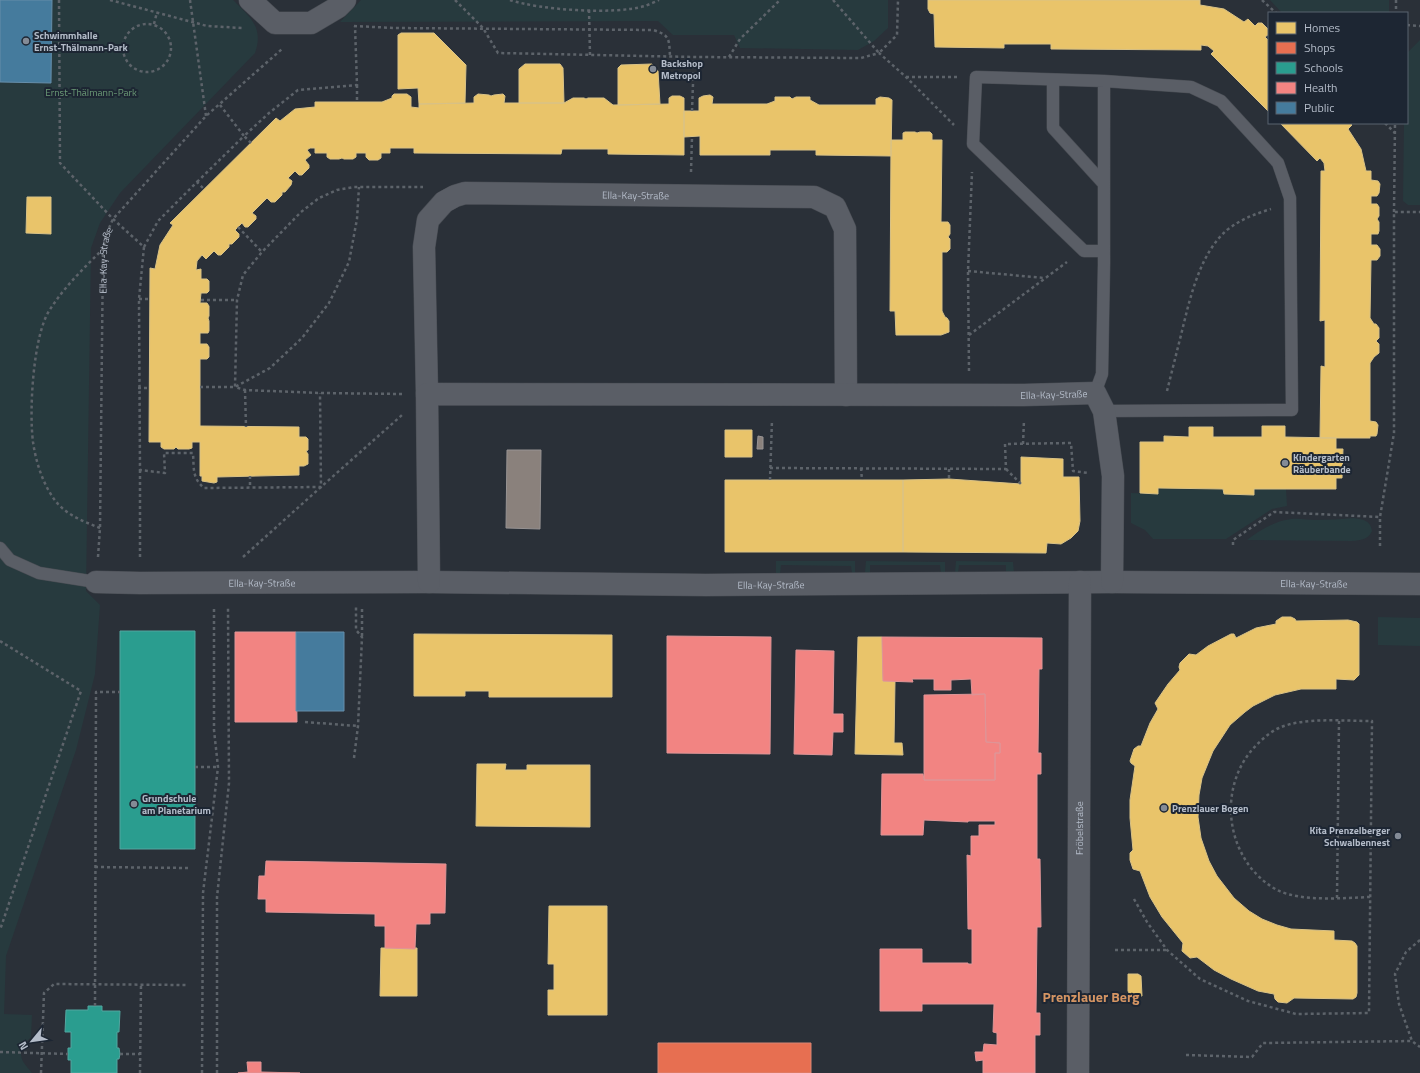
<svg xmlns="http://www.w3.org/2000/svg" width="1420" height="1073" font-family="'Titillium Web',sans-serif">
<rect width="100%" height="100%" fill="#2a3038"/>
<path fill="#273a3e" d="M0 0H233C250 17 264 27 255 53L120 193 100 223 91 248 86 591 100 605 95 674 76 750 6 956 4 1014 32 1015 31 1037 21 1048C20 1061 24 1063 32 1073H0Z
M361 0H888V28L874 41 858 50 740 48 734 35H673L658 21 340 22Z
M1270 0H1389V13H1282Z
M1420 40V205H1408L1403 201 1404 123H1407V53Z
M1158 488 1223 489 1224 494 1253 495 1254 489H1286L1287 506 1272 509 1226 539H1153L1145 530 1131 523V493L1158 494Z
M1354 518C1364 520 1370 520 1372 531 1368 540 1361 540 1352 541L1247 540C1260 530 1275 521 1291 519 1300 518 1308 520 1316 520 1329 520 1341 519 1354 518Z
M776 561H855V574L852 573 851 566 781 565 780 574H776Z
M866 561 945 562V573H941L940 565H870V573H865Z
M956 561 1013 562 1014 573H1006V565H959L958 573H955Z
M1378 617 1420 618V646L1378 645Z"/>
<path fill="#e9c46a" stroke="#d9c286" d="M928 0H1200V5L1224 9 1244 22 1248 19 1255 26 1258 23H1262L1269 30V34L1265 37 1269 41V112L1211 54 1214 51 1208 46 1201 45V50L1051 49V44H1004V48L935 47 934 14 930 13 928 9Z
M401 33H434L466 65 465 103 419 104 418 88 398 89V35Z
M525 64H560L563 68 564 103H519V69Z
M652 64 658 71 660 104 618 105V68L621 65Z
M394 94H407L411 97V107L419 108V104L474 103V97L478 94 489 95 491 96 494 95 503 94 505 96 504 103H564L573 98H584L586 99 588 98H604L613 105 669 104V98L672 96H680L684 98V155L608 154V149H562L561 154 414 153V148H390V153H381V158L378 160H369L366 157V153H356V157L353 159H344L342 158 339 159H330L327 157V153H315V148H310L307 150 311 155 305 160 309 165V168L302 175H299L295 171 288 178 292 181 291 185 285 192H282V195L275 202H271L267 198 252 213 256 216V219L248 227H245L242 223 235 230 239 234V237L232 244H229V247L221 255H218L214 251 206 259 202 255 197 261 196 270 201 269V279H207L209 281V291L207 293H201L200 303H207L209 306V316L208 318 209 321V331L208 333H200V344H207L209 347V357L207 359H200V426L299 427V437H306L308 439V450L306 451 308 454V464L304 466H299V475L217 477V482L214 483 202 481V476H200V442H192V448L189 449H178L176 447 174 449H164L161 447V442H149L150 268 155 269 160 245 173 225 170 223 276 118 280 121 295 109 315 107V102H382L392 98V96Z
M710 95 713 97 712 104H767L775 101V97H790L792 99 796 97H810V100L819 105H876V99L880 97 889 98 892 100 891 156 816 155V150H770V155H700V136L684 137V111H699V98L703 96Z
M1280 123H1350L1352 125 1348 129 1361 149 1366 171H1371V180L1378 181 1380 184 1379 193 1377 196H1371V204H1377L1379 207V216L1377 219 1379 222V231L1378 234H1371V245H1377L1380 249V256L1377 260H1371L1370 318 1374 324H1376L1379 328V338L1376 341 1379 344V353L1374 357 1370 363V421L1376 422 1378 425 1377 434 1376 436H1370V438H1320L1321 366 1325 367V320L1320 321 1321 171H1325L1324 163 1320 158 1317 161Z
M905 132H915L917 133 920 132H930L932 134V140H942L941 222H948L950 225V234L948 237 950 239V249L947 252H942V311L945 317 947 318 949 321V332L941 335H896L895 311H890L891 140H903V133Z
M27 197H51V234L26 233Z
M1262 426H1285V437L1336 438V449H1343L1342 478H1336V489H1254V495L1224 494 1223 489 1158 488V494L1140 493V442H1164V436L1189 437V427H1213V437H1262Z
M725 430H752V457H725Z
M1021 457 1063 459V477H1079L1080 521 1078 531 1071 538 1061 544 1047 543 1046 553 903 552V480L949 479 1021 484Z
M725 480H903V552H725Z
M1282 617H1291L1295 619 1296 621 1348 620 1357 622 1359 624V675L1354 680 1336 679V689H1301L1275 695 1253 706 1245 712 1230 725 1213 751 1202 778 1199 795 1198 817 1201 838 1209 861 1217 876 1234 898 1249 911 1262 919 1277 925 1291 929 1334 931V940L1352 941 1355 943 1357 946V993L1356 997 1353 999 1294 998 1287 1003 1278 1002 1275 999 1274 994 1258 991 1231 979 1214 970 1197 957 1190 958 1182 951 1183 943 1162 917 1150 897 1140 871 1133 869 1130 860V853L1133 850 1130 818V800L1135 766 1131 763 1130 761 1134 749 1138 746H1141L1150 723 1158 709 1155 703 1168 684 1180 670 1179 667 1180 663 1189 654 1196 655 1208 646 1231 634H1234L1236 638 1256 628 1276 624V621Z
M414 634 612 635V697H489V691H465V696H414Z
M858 637H882L883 681H895L894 743H902L903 755 855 754Z
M477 764H506L505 770H527V765H590V827L476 826Z
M549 906H607V1015H548V990H554V964H548Z
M381 948H417V996H380Z
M1128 974H1138L1141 976 1142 996H1134L1129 993 1128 991Z"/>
<path fill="#e76f51" stroke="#d88675" d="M658 1043H811V1073H658Z"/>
<path fill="#2a9d8f" stroke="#53a6a0" d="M120 631H195V849H120Z
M88 1006H102V1011H120L119 1032H117V1048H119L120 1054 119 1059H117V1073H71V1060H68V1048H71V1032H65L66 1010H88Z"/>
<path fill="#f28482" stroke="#df9597" d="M235 632H296L297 722H235Z
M667 636 771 637 770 754 667 753Z
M882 637 1042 638V669H1039L1038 753H1041V774H1037V859H1040L1041 927H1037L1036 1013H1040V1035H1035V1073H983V1060L976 1061 975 1052H983L984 1044 997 1045V1033L993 1032 994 1004H922V1011H880V949H922V963H968V964H972V929H968L967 855 971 856V836H979V825H995V821H968V822L924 820 923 835H881L882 774H923L924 780H995V753H1000V743L986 742 985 694 972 695 971 679 951 680V690H934V679H912L913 682 883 681Z
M796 650 834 651 833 714H843V732H833L832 755 794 754Z
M985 694 986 742 1000 743V753H995V780H924V695Z
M266 861 446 864 445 913H430V924H416L415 949 385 948V926H375V914L266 912V899H258L259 876H265Z
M247 1062H261V1072L300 1073H238L248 1072Z"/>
<path fill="#457b9d" stroke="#668eaa" d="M0 0H52L51 83 0 82Z
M296 632H344V711H296Z"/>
<path fill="#8a817c" stroke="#979393" d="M758 436 763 437V449H757Z
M507 450H541L540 529 506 528Z"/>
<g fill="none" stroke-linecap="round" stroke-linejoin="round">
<defs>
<path id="service" d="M1053 80V128L1104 184
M1104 251H1084L973 144 976 77 1104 81 1191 87 1221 101 1278 163 1290 198 1292 410 1104 411
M1095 393 1102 374 1104 264V81
M0 548 10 560 39 573 96 582"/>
<g id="minor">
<path d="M250 0 275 23H311L338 7 345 0"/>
<path id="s2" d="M427 394 424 247 428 220 444 202 455 196 465 193 814 197 835 207 845 229 846 395"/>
<path id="s3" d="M96 582 140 583 429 582 706 585 1112 582 1420 584"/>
<path id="s4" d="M429 582 427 394 1024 395 1095 393 1104 411 1113 476 1112 582"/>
<path id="s5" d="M1078 1073 1080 582"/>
</g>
</defs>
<use href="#service" stroke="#484c53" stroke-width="13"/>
<use href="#minor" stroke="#484c53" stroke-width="23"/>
<g stroke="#5d636a" stroke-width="2.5" stroke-dasharray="3 3" stroke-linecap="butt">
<path d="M59 0 60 163 113 219 144 247 139 299 140 470 165 473 164 453H193C194 468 192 478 204 488L321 487 320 393"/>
<path d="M110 0 207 26 242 28"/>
<path d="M190 0 206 116"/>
<path d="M455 0 483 28 498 53 694 57 861 58 879 53 906 77 954 125"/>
<path d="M510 0C540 10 614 15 645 6 650 4 655 2 659 0"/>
<path d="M833 0 879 53 897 35 898 0"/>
<path d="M1262 0 1276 13"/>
<path d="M1396 0V13"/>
<path d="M589 10 590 55"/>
<circle cx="147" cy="48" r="24"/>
<path d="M154 24 157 12"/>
<path d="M1407 25 1420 26"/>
<path d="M354 26 394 28 653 30C670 35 669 39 670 56"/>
<path d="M729 57 740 39 780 0"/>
<path d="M906 77H957"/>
<path d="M357 85V102"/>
<path d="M692 111 694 57"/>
<path d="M1385 123 1395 133"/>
<path d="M251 143 244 136 269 113 298 90 357 85 355 26"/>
<path d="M691 172 692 137"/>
<path d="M197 182 244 136 220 105"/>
<path d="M1394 212 1395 123"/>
<path d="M238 227 262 252"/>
<path d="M144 247 158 221 197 182 204 189"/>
<path d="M968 271 1044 278"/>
<path d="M139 299H150"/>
<path d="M201 300H237"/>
<path d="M969 335 1067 262"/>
<path d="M969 371 968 271 972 172"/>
<path d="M200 387H235L270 368 302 338 329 303 349 262 357 219 359 187"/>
<path d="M138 388H150"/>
<path d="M245 390 246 427"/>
<path d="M1167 391C1172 371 1177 351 1182 331 1190 298 1200 253 1227 230 1241 219 1255 214 1271 209"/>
<path d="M402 394 320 393 245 390 235 387 237 300 243 275 262 252 301 212 319 198 337 190 354 187H423"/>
<path d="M1023 444 1024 420"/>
<path d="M770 468 1006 469 1005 444 1071 443 1073 471 1088 473"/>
<path d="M861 468 862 480"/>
<path d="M949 469V479"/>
<path d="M1006 469 1021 484"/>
<path d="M140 470V559"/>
<path d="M250 476V487"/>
<path d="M770 480 772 420"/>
<path d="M100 528C85 522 69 516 58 504 44 488 36 463 33 442 29 411 33 337 49 311 64 287 84 268 103 249"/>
<path d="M1233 545V540L1274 512 1380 517"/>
<path d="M1380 546V517L1394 433V212H1420"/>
<path id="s1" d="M98 557 100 528 103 249 106 235 113 219 206 116 282 49"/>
<path d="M243 557 321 487 402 415"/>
<path d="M362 636V607"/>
<path d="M0 641 81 691 0 930"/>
<path d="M305 722 358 726"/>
<path d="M354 758 358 726 362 637 356 630V607"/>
<path d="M195 767H218"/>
<path d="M95 867 188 868"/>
<path d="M1337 898 1339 721"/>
<path d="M1134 899 1147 922 1167 950 1200 979 1248 1001 1296 1014 1369 1013 1372 721C1344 721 1303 717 1279 728 1268 733 1259 742 1251 751 1216 794 1228 863 1277 890 1301 902 1343 898 1370 897"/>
<path d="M1420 940 1406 952 1395 974 1399 1004 1412 1041 1420 1047"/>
<path d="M1115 950H1167"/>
<path d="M95 1006 96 692H120"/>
<path d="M0 1052 68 1054"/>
<path d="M120 1054H140"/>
<path d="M1186 1055 1252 1057 1263 1043 1412 1041"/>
<path d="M41 1073 44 993 54 984 187 985"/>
<path d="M140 1073 141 985"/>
<path d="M202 1073 203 893 218 767 214 730V607"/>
<path d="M217 1073V897L229 783 228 608"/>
</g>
<use href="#service" stroke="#5a5e66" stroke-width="12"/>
<use href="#minor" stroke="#5a5e66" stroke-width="22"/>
</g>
<g fill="#848b96" stroke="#1d2633" stroke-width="1.5">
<circle cx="26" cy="41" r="4"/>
<circle cx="653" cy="69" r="4"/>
<circle cx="1285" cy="463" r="4"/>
<circle cx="134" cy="804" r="4"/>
<circle cx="1164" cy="808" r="4"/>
<circle cx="1398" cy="836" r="4"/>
</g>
<g text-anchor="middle" stroke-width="4" stroke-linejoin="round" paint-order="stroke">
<g font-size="10" font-weight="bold" fill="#b4bcc9" stroke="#1d2633" text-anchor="start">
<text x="34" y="39">Schwimmhalle<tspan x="34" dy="12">Ernst-Thälmann-Park</tspan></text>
<text x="661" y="67">Backshop<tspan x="661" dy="12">Metropol</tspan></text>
<text x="1293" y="461">Kindergarten<tspan x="1293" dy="12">Räuberbande</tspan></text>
<text x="142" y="802">Grundschule<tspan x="142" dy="12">am Planetarium</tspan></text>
<text x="1172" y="812">Prenzlauer Bogen</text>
<text x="1390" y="834" text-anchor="end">Kita Prenzelberger<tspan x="1390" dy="12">Schwalbennest</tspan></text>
</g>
<g font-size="10" fill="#6b9a76" stroke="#1d2633">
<text x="91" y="96">Ernst-Thälmann-Park</text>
</g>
<g font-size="10" fill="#b4bcc9" stroke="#1d2633">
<text dy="4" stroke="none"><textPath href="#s2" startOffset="392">Ella-Kay-Straße</textPath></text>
<text dy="4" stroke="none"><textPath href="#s1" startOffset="297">Ella-Kay-Straße</textPath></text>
<text dy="4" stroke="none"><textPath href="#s4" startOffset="815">Ella-Kay-Straße</textPath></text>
<text dy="4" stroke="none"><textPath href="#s3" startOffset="166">Ella-Kay-Straße</textPath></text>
<text dy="4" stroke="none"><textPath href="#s3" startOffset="1218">Ella-Kay-Straße</textPath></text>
<text dy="4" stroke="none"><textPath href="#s3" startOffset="675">Ella-Kay-Straße</textPath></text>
<text dy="4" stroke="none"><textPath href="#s5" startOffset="245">Fröbelstraße</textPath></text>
</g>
<g font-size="14" font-weight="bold" fill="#d59563" stroke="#1d2633">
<text x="1091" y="1002">Prenzlauer Berg</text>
</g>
</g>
<rect x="1268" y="12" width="140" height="112" fill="#1d2633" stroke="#59626f"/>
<rect x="1276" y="22" width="20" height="12" fill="#e9c46a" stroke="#59626f"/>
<text x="1304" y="32" font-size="12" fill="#b4bcc9">Homes</text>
<rect x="1276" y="42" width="20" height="12" fill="#e76f51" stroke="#59626f"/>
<text x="1304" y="52" font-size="12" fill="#b4bcc9">Shops</text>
<rect x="1276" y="62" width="20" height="12" fill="#2a9d8f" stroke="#59626f"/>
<text x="1304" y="72" font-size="12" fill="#b4bcc9">Schools</text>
<rect x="1276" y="82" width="20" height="12" fill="#f28482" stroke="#59626f"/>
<text x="1304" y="92" font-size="12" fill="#b4bcc9">Health</text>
<rect x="1276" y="102" width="20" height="12" fill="#457b9d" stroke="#59626f"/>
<text x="1304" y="112" font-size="12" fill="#b4bcc9">Public</text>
<g transform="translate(32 1041) rotate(241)" stroke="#1d2633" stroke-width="3" paint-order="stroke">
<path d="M0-3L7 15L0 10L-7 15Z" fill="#b4bcc9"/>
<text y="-6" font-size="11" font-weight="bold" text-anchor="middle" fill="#b4bcc9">N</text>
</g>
</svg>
